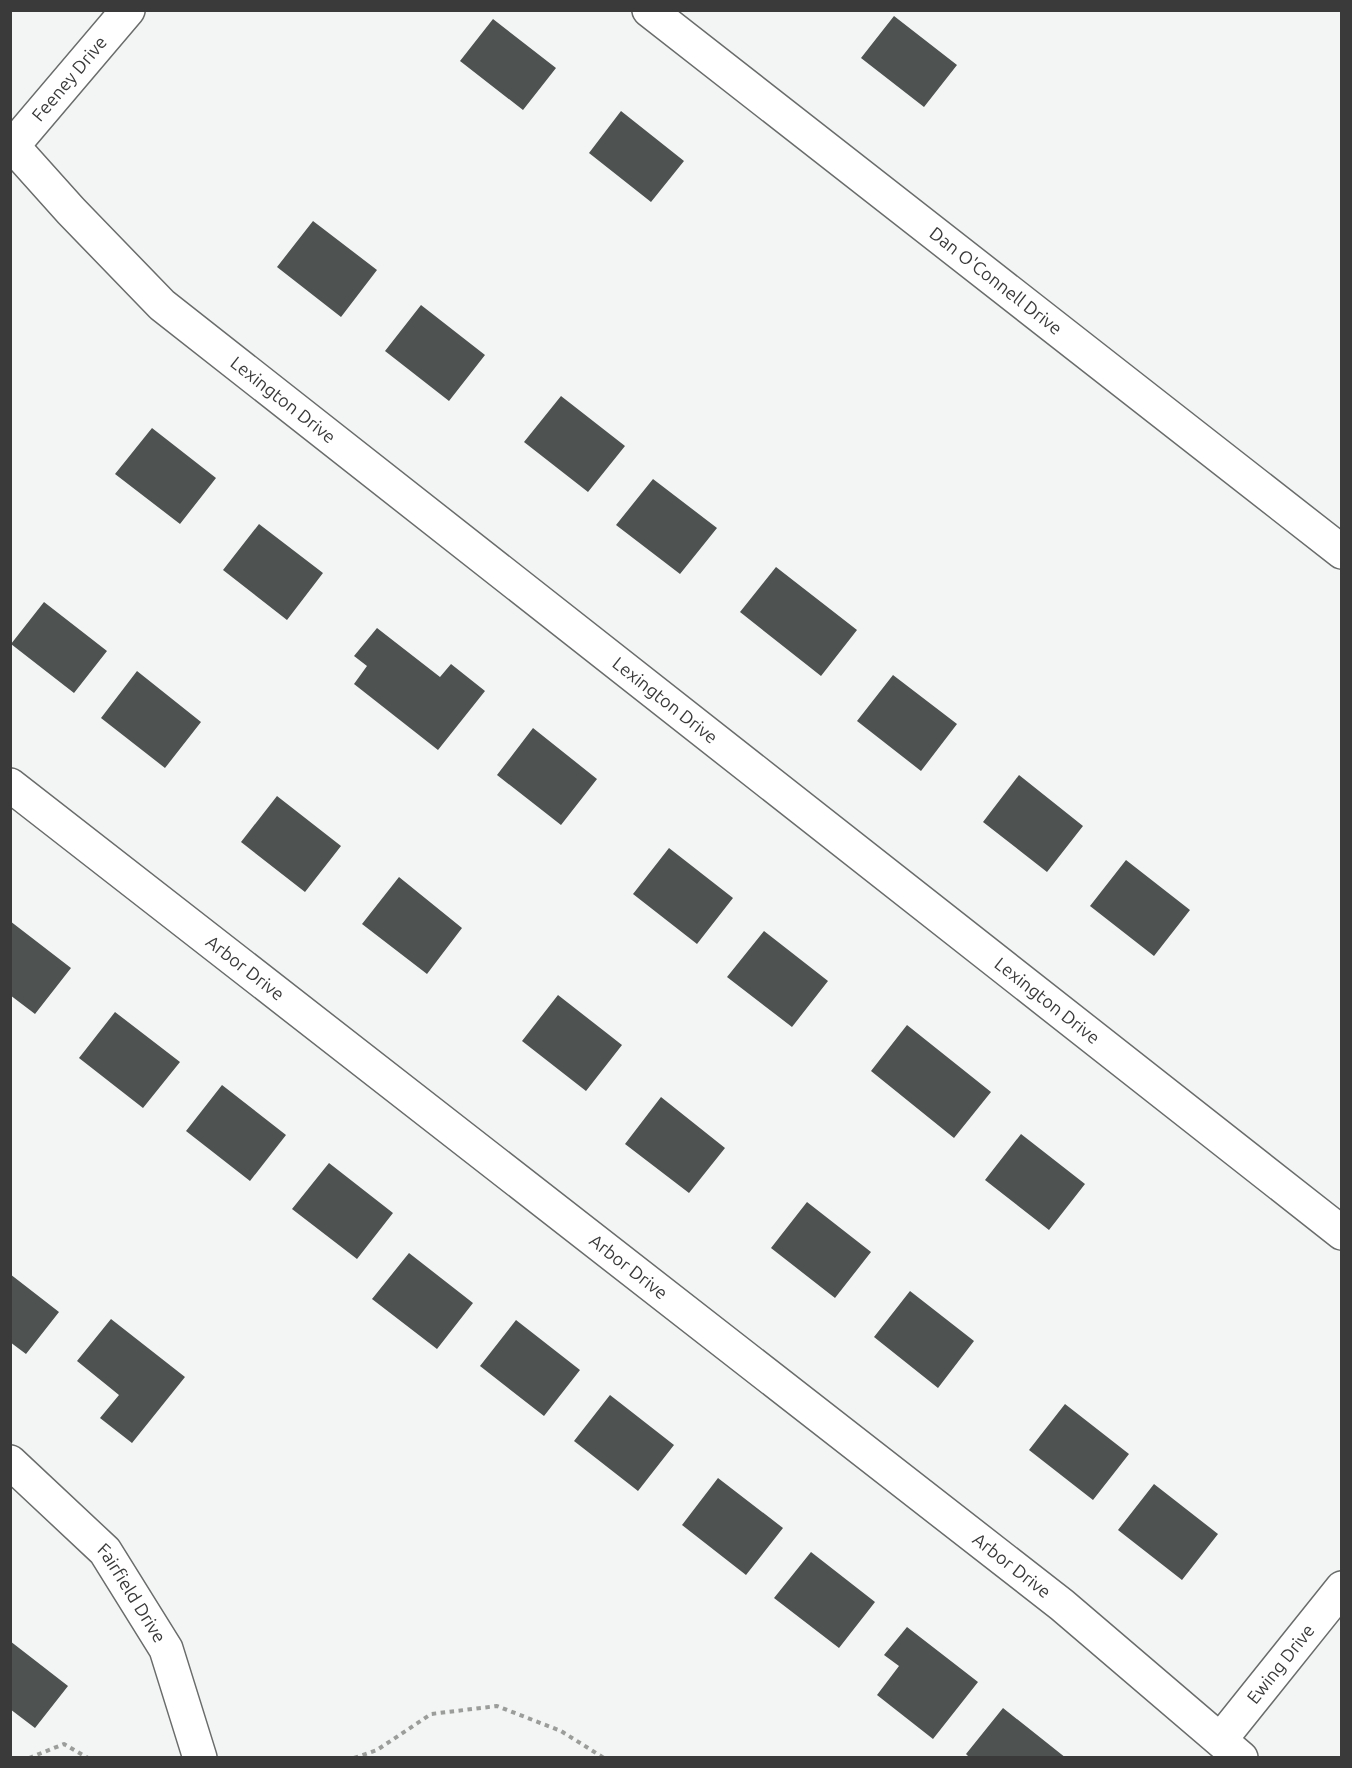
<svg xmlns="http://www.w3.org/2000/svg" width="1352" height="1768" font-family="Ubuntu,sans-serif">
<rect width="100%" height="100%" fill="#f2f5f3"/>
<path fill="#4e5251" d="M894 16 957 65 924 107 861 58Z
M493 19 556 68 523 110 460 61Z
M621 111 684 161 651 202 589 153Z
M313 221 377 270 341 317 277 267Z
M421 305 485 355 449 401 385 351Z
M561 396 625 446 588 492 524 442Z
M152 428 216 478 180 524 115 474Z
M653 479 717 528 680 574 616 525Z
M259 524 323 573 287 620 223 570Z
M776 567 857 630 821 676 740 612Z
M44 602 107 651 74 693 11 644Z
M377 628 440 677 451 664 485 691 438 750 354 684 367 666 354 656Z
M137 671 201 722 165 768 101 718Z
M893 675 957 724 921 771 857 721Z
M533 728 597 779 561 825 497 775Z
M1019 775 1083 826 1047 872 983 822Z
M277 796 341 846 305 892 241 842Z
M669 848 733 898 697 944 633 894Z
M1126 860 1190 910 1154 956 1090 906Z
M399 877 462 928 427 974 362 924Z
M10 921 71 968 35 1014 10 995Z
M764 931 828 981 792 1027 727 977Z
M558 995 622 1045 586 1091 522 1041Z
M115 1012 180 1062 143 1108 79 1058Z
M907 1025 991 1092 954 1138 871 1071Z
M222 1085 286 1135 250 1181 186 1131Z
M661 1097 725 1148 689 1193 625 1144Z
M1021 1134 1085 1184 1049 1230 985 1180Z
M329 1163 393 1213 357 1259 292 1209Z
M807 1202 871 1252 835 1298 771 1248Z
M409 1253 473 1303 437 1349 372 1299Z
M10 1274 59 1312 26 1354 10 1342Z
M910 1291 974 1341 938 1388 874 1337Z
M111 1319 185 1377 132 1443 100 1418 119 1395 77 1361Z
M516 1320 580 1370 544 1416 480 1366Z
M610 1395 674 1445 638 1491 574 1441Z
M1065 1404 1129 1454 1093 1500 1029 1450Z
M718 1478 783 1528 746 1575 682 1525Z
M1154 1484 1218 1534 1182 1580 1118 1530Z
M811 1552 875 1602 839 1648 774 1598Z
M907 1627 978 1682 933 1739 877 1695 899 1666 884 1655Z
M10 1641 68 1686 35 1728 10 1709Z
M1003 1708 1066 1758H970L966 1754Z"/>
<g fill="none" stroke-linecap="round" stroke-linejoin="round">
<defs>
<g id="minor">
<path id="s1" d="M649 10 1342 552"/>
<path id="s2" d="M10 143 71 211 162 305 1342 1233"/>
<path id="s3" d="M10 149 128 10"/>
<path id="s4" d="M10 785 1062 1605 1241 1758"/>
<path id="s5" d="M10 1462 105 1551 166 1649 200 1758"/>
<path id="s6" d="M1221 1739 1342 1588"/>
</g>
</defs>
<use href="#minor" stroke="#696c6b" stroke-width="36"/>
<path stroke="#9b9d9b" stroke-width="4" stroke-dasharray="4.5 4.5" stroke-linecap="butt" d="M29 1758 64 1744 88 1758
M354 1758 377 1750 431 1714 497 1706 561 1731 604 1758"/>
<use href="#minor" stroke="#fff" stroke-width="33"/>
</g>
<g text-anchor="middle" stroke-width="6" stroke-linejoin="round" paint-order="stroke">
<g font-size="18" fill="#393a39" stroke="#f2f5f3">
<text dy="6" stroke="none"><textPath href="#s3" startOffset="92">Feeney Drive</textPath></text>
<text dy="6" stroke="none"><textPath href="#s1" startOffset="440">Dan O'Connell Drive</textPath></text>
<text dy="6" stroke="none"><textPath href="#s2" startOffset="376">Lexington Drive</textPath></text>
<text dy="6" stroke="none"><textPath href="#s2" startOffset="862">Lexington Drive</textPath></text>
<text dy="6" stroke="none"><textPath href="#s4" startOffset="298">Arbor Drive</textPath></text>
<text dy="6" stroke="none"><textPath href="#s2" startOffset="1348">Lexington Drive</textPath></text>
<text dy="6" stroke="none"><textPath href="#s4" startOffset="784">Arbor Drive</textPath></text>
<text dy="6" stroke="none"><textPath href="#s4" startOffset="1270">Arbor Drive</textPath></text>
<text dy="6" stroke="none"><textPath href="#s5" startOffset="180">Fairfield Drive</textPath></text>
<text dy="6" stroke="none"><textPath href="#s6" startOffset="96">Ewing Drive</textPath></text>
</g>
</g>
<rect width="1352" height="1768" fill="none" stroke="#393a39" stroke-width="24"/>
</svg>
